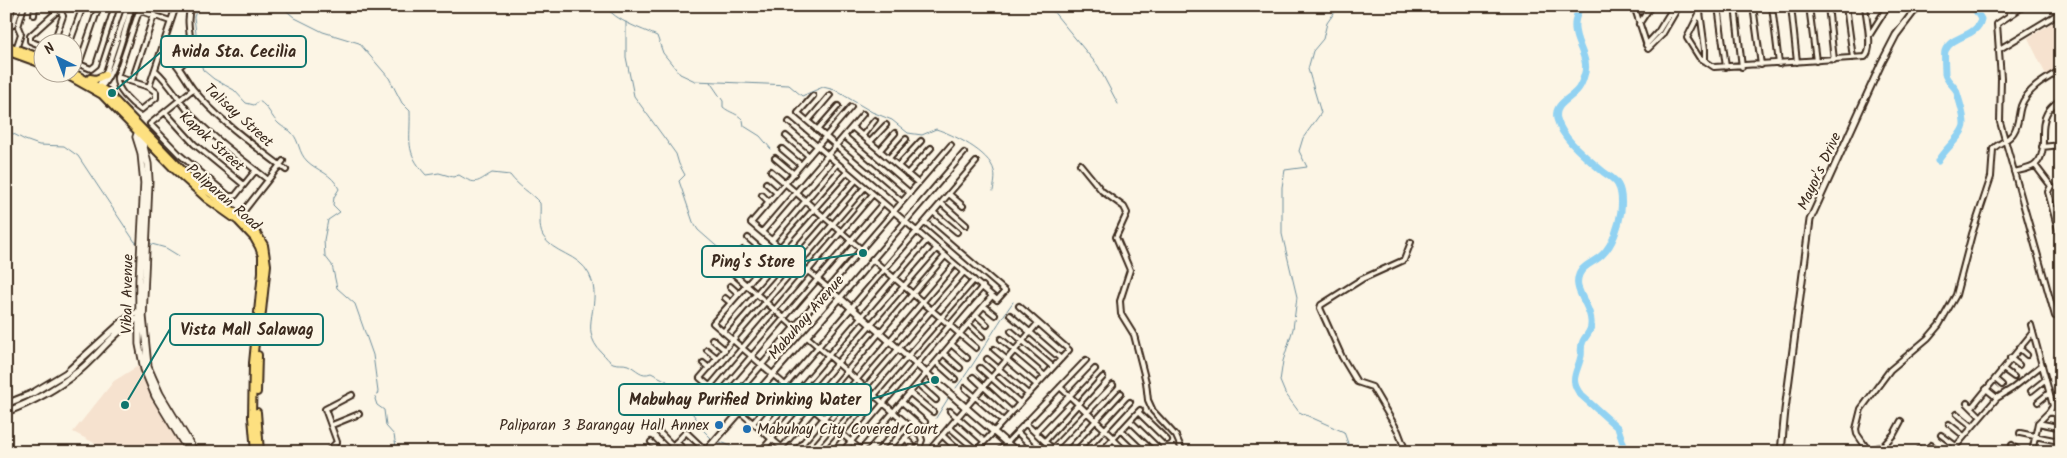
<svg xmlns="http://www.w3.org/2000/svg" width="2067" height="458" font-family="Kalam,sans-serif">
<rect width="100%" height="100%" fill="#fcf5e5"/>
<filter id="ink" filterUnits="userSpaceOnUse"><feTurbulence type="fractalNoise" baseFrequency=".02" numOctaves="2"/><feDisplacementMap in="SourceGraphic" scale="10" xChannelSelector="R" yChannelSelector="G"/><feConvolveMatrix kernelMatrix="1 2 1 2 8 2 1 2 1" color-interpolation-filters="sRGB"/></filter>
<g filter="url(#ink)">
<path fill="#f6e2cf" d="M2061 17V66L2047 77 2028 38Z
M138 366 152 399 185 452H112L73 432 114 381Z"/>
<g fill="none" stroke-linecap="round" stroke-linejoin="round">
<path stroke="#6f8f9d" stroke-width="1" d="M198 6 194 17 199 58 203 70 214 79 234 90 246 103 254 105 259 101C269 107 271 117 279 124 283 128 289 129 292 133 300 142 298 152 307 161 317 171 332 173 339 189L334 197 333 205 340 212 328 220 324 240 325 256 332 265 337 288 355 304 373 355 378 392 375 399 377 405 384 410 386 426 394 435 397 452
M281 6 295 18 323 32 359 43 389 78 402 103 410 111C411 141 404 151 426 175L439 173 453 177 459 175C477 186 476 182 492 173L510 175C519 187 530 192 540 203 541 213 538 227 543 236 552 253 579 254 589 274 605 305 576 327 602 353 606 356 608 361 613 363 618 365 623 363 628 365 637 369 641 377 651 373L667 381 668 386 674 387 700 424 701 428 713 440
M605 6C617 22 640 28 657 36L663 53 680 74 695 81 789 85 802 96 823 87 835 90 872 112 892 120 908 133 922 135 936 129C952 134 990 152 994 171 996 177 994 185 993 191
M1050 6 1052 10 1098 66 1118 104
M1339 6 1327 23 1323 39 1313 51 1308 69 1321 113 1303 138 1299 151 1307 167 1285 170 1282 187V234L1297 297 1293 329 1283 361 1280 381 1285 393 1299 412 1344 432 1351 452
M626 22V57L634 96 676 154 679 164 685 175 679 181 693 222 698 230 731 259
M710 82 723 101V107C730 113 737 113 743 120L744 126 760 136 771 149
M6 130 25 140 39 145 64 146 78 156 135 242 139 243
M148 243 166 248 179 256
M956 388C977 361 993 330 1013 302
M936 418 949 397
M924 436 930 427
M717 441 726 444 738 452
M914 452 918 445"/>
<path stroke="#91d2f2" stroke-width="7" d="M1580 6C1578 12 1575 18 1575 24 1573 42 1591 58 1584 76 1583 79 1582 83 1580 86 1575 98 1553 102 1557 119 1563 140 1586 157 1601 170 1606 175 1614 177 1618 185 1622 192 1622 202 1621 211 1619 225 1613 245 1602 255 1595 262 1582 265 1579 275 1572 291 1593 307 1591 325 1591 332 1586 335 1583 341 1580 347 1582 351 1581 356 1578 372 1568 379 1581 395L1618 428 1626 452
M1938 161C1943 150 1964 135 1964 124 1964 114 1959 99 1956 90 1953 85 1946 80 1945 74 1945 70 1944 55 1945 51 1952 34 1977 38 1981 19L1973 6"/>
<defs>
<path id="minor" d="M161 6 174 10
M1634 6 1648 49 1662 35 1679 6
M1703 6 1687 38 1699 57 1714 67 1865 57C1874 50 1866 18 1865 6
M1718 6 1726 67
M1735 6 1742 67
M1753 6 1761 65
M1772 6 1779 64
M1791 6 1797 62
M1809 6 1816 61
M1828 6 1834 60
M1846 6 1853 58
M2008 6 2010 15
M2024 6 1997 24 2001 78 2000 122 2055 316
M35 8 43 6
M1700 12 1705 49V61
M34 15 35 6
M1639 24 1651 6
M6 28 13 25 19 6
M1869 36 1888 6
M54 42 63 16 59 8
M70 42 83 6
M1646 45 1658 32 1674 6
M42 46 30 41V36L63 6
M16 49 21 34 18 27 24 6
M1998 50 2061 12
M160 54C176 56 184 78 193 89 219 121 254 145 286 170
M72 61 91 69 96 65 115 6
M79 64 99 6
M179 67C202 49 182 30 191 6
M155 70C171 84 180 103 194 118 217 141 243 160 268 180
M117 77 149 87 156 92V98L141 110C132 104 115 89 117 77L138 14 141 11 170 21
M132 81 154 15
M149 87 176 6
M97 88 105 75 128 6
M100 88C114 77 126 25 132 6
M193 89 150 124 180 155 229 196H235L256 170
M813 96 798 113 902 202
M851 107 751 223 840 298 964 153
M165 112 194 144 244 185
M808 121 830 95
M789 122 997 300 1005 291 925 222
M852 127 918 183
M817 130 838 106
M863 135 875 120
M786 136 809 156
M844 136 910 193
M870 142 886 125
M2042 147 2061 145
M782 149 801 165
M880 150 895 133
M775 158 794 174
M889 158 906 139
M1080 164 1102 191 1124 207 1127 213 1116 237 1130 270 1120 301 1121 314 1134 335 1146 382 1148 400 1153 411 1176 436 1183 452
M2035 165 2051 186 2048 192 2061 241
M898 166 921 141
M771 171 861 249
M847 172 713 323 863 452
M2014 172C2020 170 2032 169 2036 164 2049 152 2038 128 2047 113 2050 107 2056 103 2061 99
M907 174 931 148
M766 183 777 193
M949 194 963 206
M762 195 769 202
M941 203 966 225
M243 212 283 161
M933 212 957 232
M762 232 863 114
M748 238 771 258
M772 240 837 164
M743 250 763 267
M872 259 976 348
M738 261 755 276
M734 274 794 327
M730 286 739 294
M725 298 731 303
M984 306 995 315
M976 315 987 325
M1010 315 1061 359
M968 324 982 337
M2031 325 2053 406 2049 412 2038 423 2032 452
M1011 331 1053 367
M723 332 856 180
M806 336 920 435 922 440 919 448
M712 339 725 350
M1001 339 1045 376
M231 340 255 333
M951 344 967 358
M2019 348 2027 355
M994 349 1037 385
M707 350 717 358
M943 353 960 368
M2010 358 2019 365
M987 359 1028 394
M936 362 955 379
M703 363 709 368
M980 368 1020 403
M2003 369 2014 377
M973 377 1011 412
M1995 379 2002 385
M918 384 936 400
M710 386 873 194
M1060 387 1114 438
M965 388 1003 421
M1986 389 1997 398
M2031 391 2046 379
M910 393 933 412
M719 394 883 203
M902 402 925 422
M2038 402 2049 393
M729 403 951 145
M1967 403 1980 416
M1972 407 2033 332
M950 411 984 441
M1138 412 1167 440
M2049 412 2060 415
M1957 414 1972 426
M1130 421 1157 447
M753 423 976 162
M1025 423 1056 452
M2038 423 2057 427
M1949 424 1964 436
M332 425 359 414
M949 427 976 450
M1121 430 1144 452
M763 432 927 240
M1017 432 1038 452
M1035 432 1095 369
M660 433 673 446
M2020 433 2054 440
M942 435 960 452
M1941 435 1956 446
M905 438 912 445
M1113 439 1126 452
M1045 441 1103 377
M651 442 661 452
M676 442 687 452
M2012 445 2020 452
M1053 448 1113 385
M1919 449 1920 452
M2033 449 2042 452
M762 450 937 248
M861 450 992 296
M1868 450 1857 434 1856 429 1861 409 1890 370 1928 338 1939 325 1956 295 1972 234 1991 177 1993 149C1999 142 2009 141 2014 132 2019 124 2018 115 2021 106 2028 88 2046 79 2061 70
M1868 450 1883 446 1894 434 1901 421
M327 452 337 442 325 409 352 395
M667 452 686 432 706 451
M778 452 945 256
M787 452 700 378 865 187
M795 452 955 264
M810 452 964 272
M825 452 974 280
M842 452 983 286
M877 452 904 421
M894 452 913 429
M940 452 933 446 1038 323
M975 452 1069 350 1019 306
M998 452 1086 360
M1067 452 1121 393
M1084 452 1130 402
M1101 452 1140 410
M1406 452 1398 431 1372 387 1357 382 1342 357 1320 308 1321 305 1362 279 1404 260 1411 242
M1928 452 1927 449 1931 445 1940 452
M1951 452 1997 398 2013 388 2042 365"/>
<path id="tertiary" d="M116 334 123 321 141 310
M6 404 31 394 66 373 123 321
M6 412C33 402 58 388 80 370 96 357 123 322 142 317
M705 452 840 298 1017 452
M1781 452 1785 410 1810 220 1881 64 1896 35 1918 6"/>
<path id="secondary" d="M139 129 136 137 141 153 144 183 139 280V344L144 369 155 396 189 452
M141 135 148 164 149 181 143 317 148 367 160 394 195 452"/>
<path id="primary" d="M6 45 42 58
M6 51 42 64
M61 72 102 95 174 169 207 199 238 221 254 238 259 247 262 256V272L253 363 252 417 255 452
M72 72 106 91 189 177 241 217 258 235 264 245 267 265 260 330
M90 78 96 79 105 75
M257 392 258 355
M257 412 260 452"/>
</defs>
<use href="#minor" stroke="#3b2a1e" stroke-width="8"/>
<use href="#tertiary" stroke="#3b2a1e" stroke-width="9"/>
<use href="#secondary" stroke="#3b2a1e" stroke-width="9"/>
<use href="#primary" stroke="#3b2a1e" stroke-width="10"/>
<use href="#minor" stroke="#fcf5e5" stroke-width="4"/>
<use href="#tertiary" stroke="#fcf5e5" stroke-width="5"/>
<use href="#secondary" stroke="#fcf5e5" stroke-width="5.5"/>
<use href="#primary" stroke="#fde080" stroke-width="6"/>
</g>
</g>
<g fill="#1f6fb2" stroke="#fcf5e5" stroke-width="2">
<circle cx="719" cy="425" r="5"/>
<circle cx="747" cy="429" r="5"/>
</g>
<g text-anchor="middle" stroke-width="4.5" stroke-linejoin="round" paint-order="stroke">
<g font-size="15" fill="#3b2a1e" stroke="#fcf5e5">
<text transform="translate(239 115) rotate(42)" y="5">Talisay Street</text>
<text transform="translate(212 141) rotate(42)" y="5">Kapok Street</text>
<text transform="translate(1819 171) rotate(-65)" y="5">Mayor's Drive</text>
<text transform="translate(224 197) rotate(41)" y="5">Paliparan Road</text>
<text transform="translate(127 294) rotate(-89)" y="5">Vibal Avenue</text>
<text transform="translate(806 317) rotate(-49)" y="5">Mabuhay Avenue</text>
</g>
<g font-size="15" fill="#3b2a1e" stroke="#fcf5e5" text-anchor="end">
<text x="709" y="430">Paliparan 3 Barangay Hall Annex</text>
<text x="757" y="434" text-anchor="start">Mabuhay City Covered Court</text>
</g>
</g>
<path fill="none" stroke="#0f766e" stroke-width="2" d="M112 93L161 52M863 253L805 261M125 405L170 329M935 380L871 399"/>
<g fill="#0f766e" stroke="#fcf5e5" stroke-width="2">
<circle cx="112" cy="93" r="5"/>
<circle cx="863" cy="253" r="5"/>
<circle cx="125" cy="405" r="5"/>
<circle cx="935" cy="380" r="5"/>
</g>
<g fill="#fcf5e5" stroke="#0f766e" stroke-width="2">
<rect x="161" y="36" width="145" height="31" rx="5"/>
<rect x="702" y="246" width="103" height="31" rx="5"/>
<rect x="170" y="314" width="153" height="31" rx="5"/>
<rect x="619" y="384" width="252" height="31" rx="5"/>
</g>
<g font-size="16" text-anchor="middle" font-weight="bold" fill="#3b2a1e">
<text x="234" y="57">Avida Sta. Cecilia</text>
<text x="753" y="267">Ping's Store</text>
<text x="247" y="335">Vista Mall Salawag</text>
<text x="745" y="405">Mabuhay Purified Drinking Water</text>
</g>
<rect width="2067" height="458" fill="none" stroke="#fcf5e5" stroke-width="25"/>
<rect x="12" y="12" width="2042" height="433" fill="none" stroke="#3b2a1e" stroke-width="2" filter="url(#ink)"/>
<g transform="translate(58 58) rotate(318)"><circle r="24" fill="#fcf5e5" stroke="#afa495"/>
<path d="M0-4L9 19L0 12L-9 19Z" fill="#1f6fb2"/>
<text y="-8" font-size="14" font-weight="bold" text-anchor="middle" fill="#3b2a1e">N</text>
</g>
</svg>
